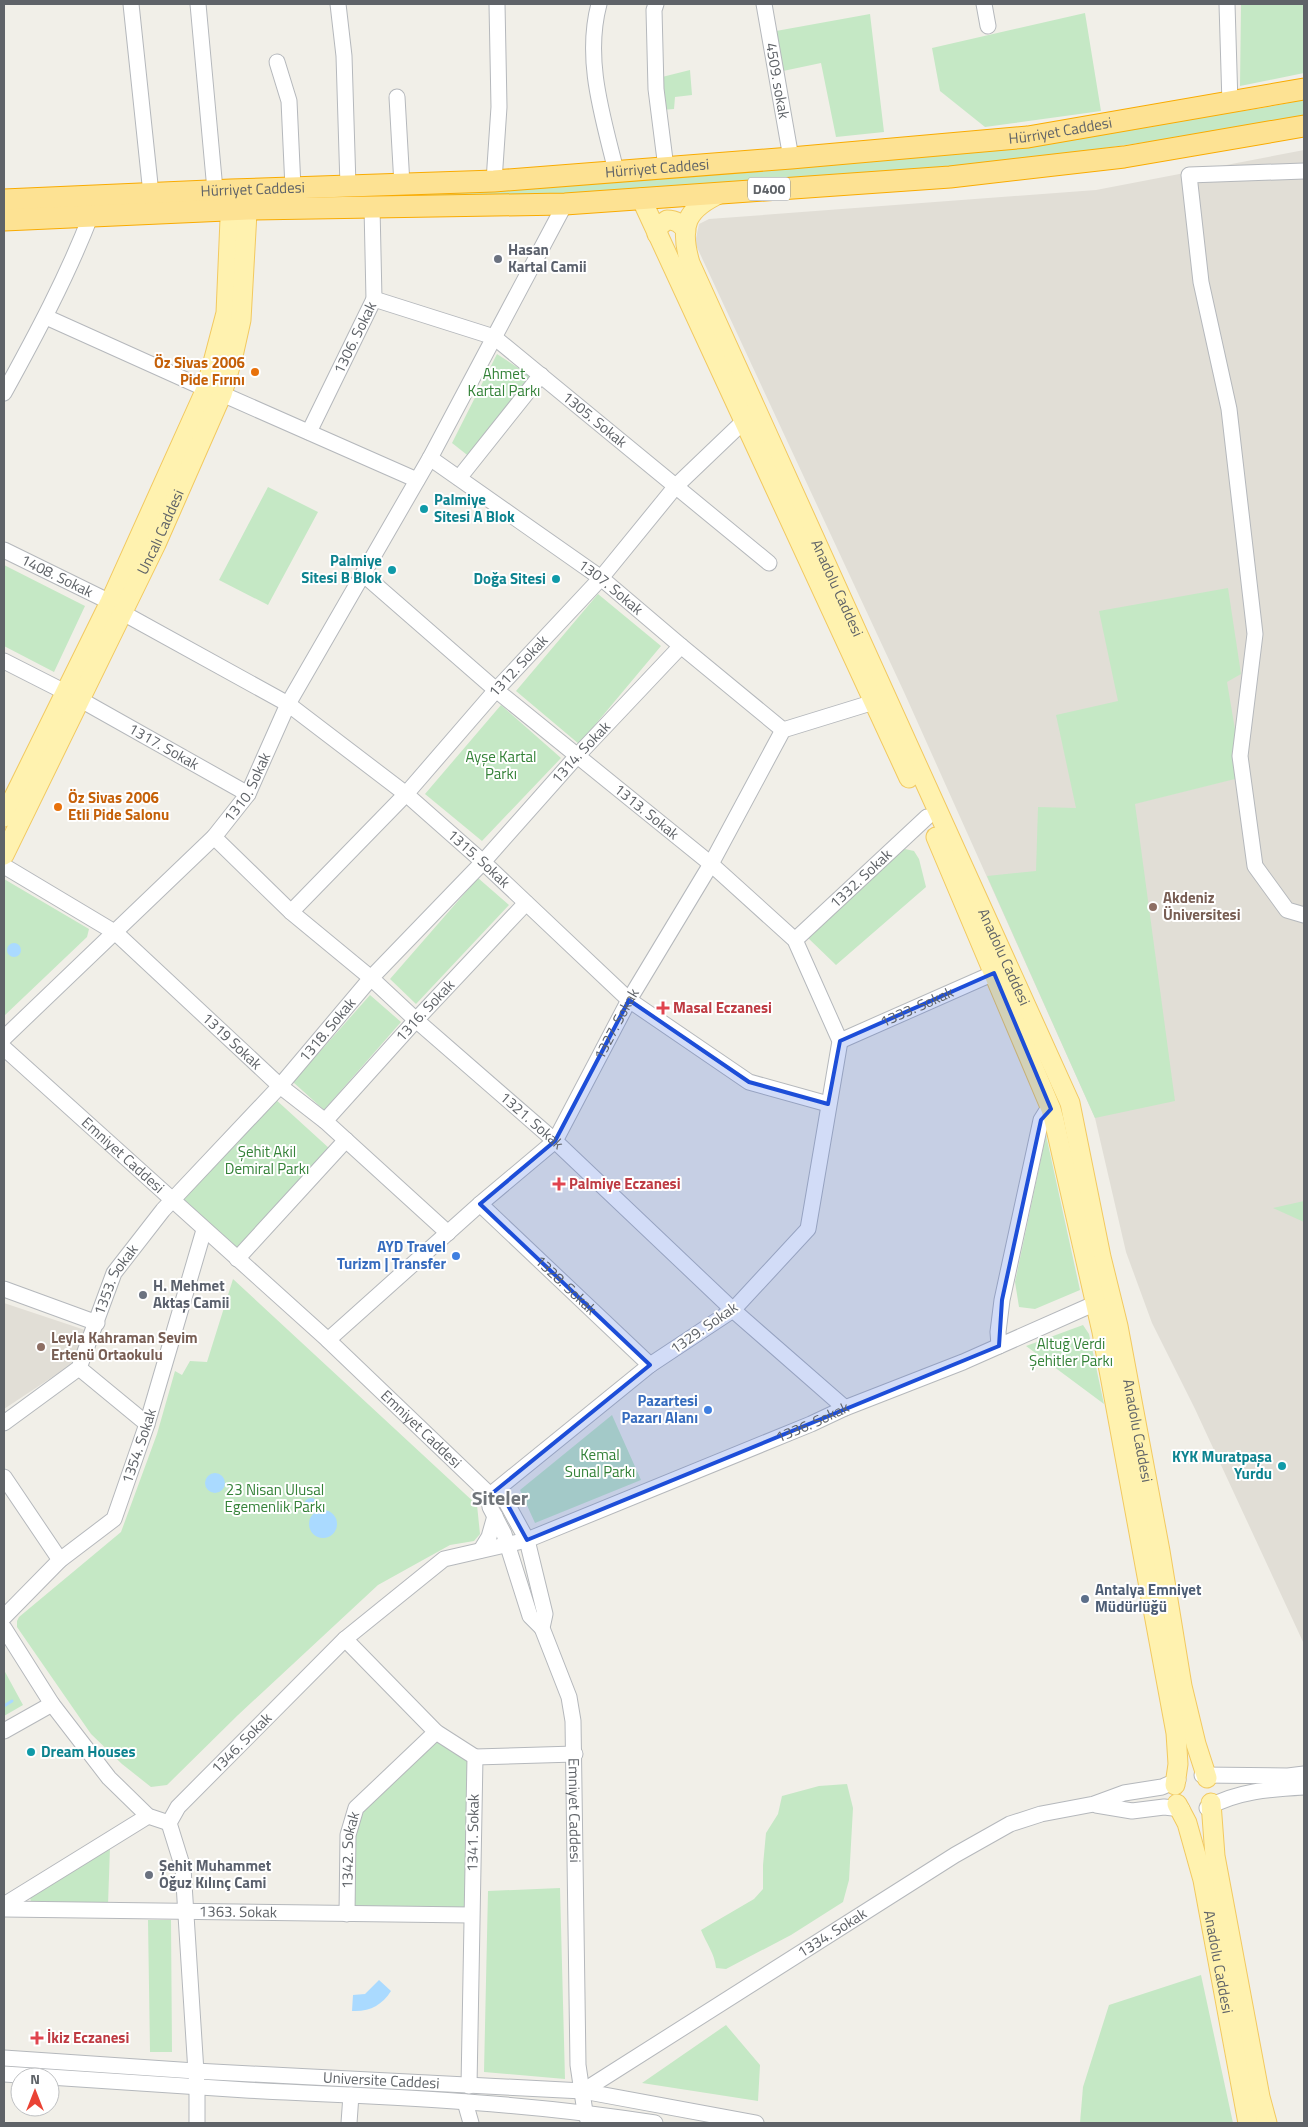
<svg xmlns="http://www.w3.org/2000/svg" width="1308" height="2127" font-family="'Titillium Web',sans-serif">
<rect width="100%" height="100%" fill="#f1efe8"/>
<path fill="#e1ded6" d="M1304 150V1644L1195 1409 1152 1323 1126 1252 1095 1118 904 692 695 243 699 224 709 219 1096 190Z
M4 1303 85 1330 72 1364 4 1409Z"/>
<path fill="#c5e8c5" d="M1241 4H1304V73L1240 86Z
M1085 13 1101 111 985 127 940 91 932 48Z
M870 14 884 132 836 137 821 63 783 71 776 31Z
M690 70 692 95 675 97 674 109 661 110 658 78Z
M1304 100V119L1016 161 913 171 579 194 266 199 1051 140 1262 108Z
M497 354 532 377 471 458 452 443Z
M268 487 318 512 268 605 219 580Z
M4 565 85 606 54 672 4 646Z
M1228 588 1241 674 1227 682 1243 777 1135 804 1175 1101 1095 1118 987 876 1036 871 1038 807 1076 808 1056 715 1118 701 1099 611Z
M598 594 661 646 579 744 516 691Z
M501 705 561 758 482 841 425 794Z
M905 849 914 851 919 859 926 887 836 965 807 937 897 852Z
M478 878 509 905 416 1004 390 979Z
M4 879 89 929 87 937 4 1016Z
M370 995 401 1022 324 1110 293 1082Z
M274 1098 330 1149 235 1251 181 1199Z
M1046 1135 1080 1290 1035 1309 1019 1307 1015 1282Z
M1304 1201V1222L1273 1208Z
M233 1279 477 1505 480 1534 474 1541 450 1545 378 1585 238 1715 167 1785 151 1787 122 1764 91 1734 17 1627V1621L19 1617 121 1532 157 1434 175 1371 182 1375 190 1361 207 1362Z
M1083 1325 1089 1334 1104 1404 1026 1346Z
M612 1415 641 1480 535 1523 520 1490Z
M4 1670 23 1705 4 1716Z
M436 1739 470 1760 466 1911 352 1908 354 1834 363 1812Z
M847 1784 853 1808 849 1880 843 1902 791 1935 726 1969 716 1968C715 1954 706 1943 701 1930L754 1899 763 1889V1865L766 1833 778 1814 782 1796 819 1786Z
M110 1847 108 1905 31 1902 30 1897Z
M560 1888 565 2079 484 2072 488 1891Z
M148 1920H171L172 2052H150Z
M1201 1975 1233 2123H1080L1083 2087 1109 2005Z
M726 2025 760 2065 758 2101 642 2083Z"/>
<path fill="#aadaff" d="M7 950a7 7 0 1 1 14 0a7 7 0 1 1-14 0Z
M205 1483a10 10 0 1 1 20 0a10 10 0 1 1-20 0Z
M304 1505a7 7 0 1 1 14 0a7 7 0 1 1-14 0Z
M309 1524a14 14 0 1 1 28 0a14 14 0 1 1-28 0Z
M379 1980 391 1991C382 2005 370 2012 352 2011L353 1995 365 1994Z"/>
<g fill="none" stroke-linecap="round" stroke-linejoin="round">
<path stroke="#aadaff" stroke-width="3" d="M4 1706 12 1701"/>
<defs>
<g id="minor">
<path d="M131 4 151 194"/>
<path d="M198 4 215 190"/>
<path d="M338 4 344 56 348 186"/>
<path d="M599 4C584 60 603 117 616 171"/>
<path d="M656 4 654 10 656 89 666 168"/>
<path id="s1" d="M764 4 791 158"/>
<path d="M984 4 988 26"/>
<path d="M1227 4 1230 104"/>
<path d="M277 62 289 101 293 188"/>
<path d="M397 97 402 185"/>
<path d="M1304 171 1189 175 1201 282 1229 409 1255 634 1240 756 1255 866 1287 910 1304 915"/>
<path d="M494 181 499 107 497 4"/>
<path id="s2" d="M374 299 494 337 769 563"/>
<path d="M46 317 206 389"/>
<path d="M4 393C36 335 67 277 91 215"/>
<path d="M222 394 417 480"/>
<path id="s3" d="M309 432 374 299 372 207"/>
<path id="s4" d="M430 458 601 578 681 646 783 730"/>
<path d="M459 478 541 375"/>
<path id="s5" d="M4 550 110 602"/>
<path id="s6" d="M363 574 496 690 711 864 795 940 840 1041 808 1229 733 1310 650 1365 490 1495"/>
<path id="s7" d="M123 613 288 704 406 794 483 862 629 1000 749 1082 828 1104"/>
<path d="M4 661 65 692"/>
<path id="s8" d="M81 700 248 794"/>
<path id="s9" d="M214 837 291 912 371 978 416 1020 555 1141 733 1310 845 1408"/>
<path id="s10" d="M4 866 116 933 280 1086 325 1121 448 1233"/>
<path id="s11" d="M291 912 406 794 496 690 601 578 676 486 744 421"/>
<path id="s12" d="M795 940 927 817"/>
<path id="s13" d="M4 1038 214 837 248 794 288 704 430 458 565 204"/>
<path id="s14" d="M840 1041 994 973"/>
<path id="s15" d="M4 1048 328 1340 490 1495 505 1500 527 1540 545 1614 542 1628 569 1697 573 1721 578 2065 585 2112 589 2123"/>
<path id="s16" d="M325 1121 416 1020 526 903"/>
<path id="s17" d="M480 1204 650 1365"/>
<path d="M237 1259 346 1140"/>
<path d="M4 1289 97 1323"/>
<path id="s18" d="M328 1340 480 1204 555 1141 629 1000 711 864 783 730 874 702"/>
<path d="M999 1346 998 1332 1002 1300 1041 1120 1046 1112 1051 1109"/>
<path d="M79 1368 147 1424"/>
<path id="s19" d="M4 1423 79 1368 114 1273 163 1210 280 1086 371 978 483 862 577 756 681 646"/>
<path d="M4 1477 60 1560"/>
<path d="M490 1495V1507L504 1534 530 1616 542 1628"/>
<path d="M481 1550 489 1537 495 1516"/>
<path id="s20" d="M4 1617 60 1560 114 1519 147 1424 204 1230"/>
<path d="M4 1628 52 1704 109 1778 148 1816 169 1823"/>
<path d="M345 1639 436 1732 475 1757 469 2086"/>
<path d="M4 1731 52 1704"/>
<path d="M475 1757 575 1754"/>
<path d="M1202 1775 1288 1776 1304 1774"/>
<path d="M1096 1805 1132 1811 1164 1807 1182 1809"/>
<path d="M1207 1808C1237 1791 1270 1789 1304 1787"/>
<path d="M4 1905 148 1816"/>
<path id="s21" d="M4 1909 471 1915"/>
<path id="s22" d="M347 1914 348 1835 356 1808 436 1732"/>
<path id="s23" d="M4 2058 195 2071 583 2091 756 2123"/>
<path d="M4 2074C90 2080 177 2086 264 2091 395 2097 525 2102 655 2123"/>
<path id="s24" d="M583 2091 955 1855 1010 1824 1041 1814 1094 1804 1124 1793 1162 1787 1178 1780"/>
<path d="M465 2102 471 2123"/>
<path id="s25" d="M197 2123V2088L183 1868 169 1823 178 1807 345 1639 444 1559 527 1540 811 1424 845 1408 963 1362 1087 1307 1107 1304"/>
<path d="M349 2123 351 2095"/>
</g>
<g id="major">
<path id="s26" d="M721 193C686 209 679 225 690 263L1070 1103 1101 1257 1118 1326 1160 1551 1182 1686 1196 1744 1207 1778"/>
<path d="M641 198 909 778"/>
<path d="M657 234 659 226 667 220C676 220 681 223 686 231"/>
<path d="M4 817 110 602 206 389 226 313 231 196"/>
<path d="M936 837 1051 1109 1054 1120 1102 1332 1149 1587 1176 1733 1178 1764 1175 1785"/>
<path id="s27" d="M4 855 156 544 222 394 233 356 241 320 248 195"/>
<path d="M1211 1803 1215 1856 1260 2097 1267 2123"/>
<path id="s28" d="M1177 1804 1187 1823 1203 1880 1248 2123"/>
</g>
<g id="highway">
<path id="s29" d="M4 200 231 190 494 181 791 158 1028 137 1304 89"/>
<path d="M4 220 248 209 565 204 950 177 1124 157 1304 126"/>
</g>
</defs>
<use href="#minor" stroke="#b5b8bc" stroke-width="17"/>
<use href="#major" stroke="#f2c960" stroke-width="21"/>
<use href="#highway" stroke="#f9ab00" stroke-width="23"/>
<use href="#minor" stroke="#fff" stroke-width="15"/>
<use href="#major" stroke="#fff2af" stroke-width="19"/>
<use href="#highway" stroke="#fde293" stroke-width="21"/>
</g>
<path fill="#1d4ed8" fill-opacity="0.2" stroke="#1d4ed8" stroke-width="4" stroke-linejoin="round" d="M994 973 1051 1109 1041 1120 1002 1300 999 1346 527 1540 505 1500 490 1495 650 1365 480 1204 555 1141 629 1000 749 1082 828 1104 840 1041Z"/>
<g fill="#6b7280" stroke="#fff" stroke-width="2">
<circle cx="498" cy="259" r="5"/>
<circle cx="143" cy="1295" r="5"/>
<circle cx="149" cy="1875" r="5"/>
</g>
<g fill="#e8710a" stroke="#fff" stroke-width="2">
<circle cx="255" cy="372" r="5"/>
<circle cx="58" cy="807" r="5"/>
</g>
<g fill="#0f9aa8" stroke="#fff" stroke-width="2">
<circle cx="424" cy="509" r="5"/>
<circle cx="392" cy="570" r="5"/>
<circle cx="556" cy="579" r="5"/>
<circle cx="1282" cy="1466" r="5"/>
<circle cx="31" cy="1752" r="5"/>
</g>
<g fill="#8d6e63" stroke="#fff" stroke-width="2">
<circle cx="1153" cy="907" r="5"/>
<circle cx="41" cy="1347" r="5"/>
</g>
<g fill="#e0444e" stroke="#fff" stroke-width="2">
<path d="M660.5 1000.5h5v5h5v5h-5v5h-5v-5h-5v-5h5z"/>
<path d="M556.5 1176.5h5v5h5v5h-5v5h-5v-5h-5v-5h5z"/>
<path d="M34.5 2030.5h5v5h5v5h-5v5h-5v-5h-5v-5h5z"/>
</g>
<g fill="#3f7fe0" stroke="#fff" stroke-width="2">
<circle cx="456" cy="1256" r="5"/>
<circle cx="708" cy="1410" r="5"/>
</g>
<circle fill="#5c6f8a" stroke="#fff" stroke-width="2" cx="1085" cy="1599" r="5"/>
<g text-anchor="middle" stroke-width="4" stroke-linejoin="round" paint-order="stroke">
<rect fill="#fff" stroke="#8f9295" stroke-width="1" x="748" y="177.5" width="42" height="23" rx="4"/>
<g font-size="14" font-weight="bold" fill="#5f6368">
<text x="769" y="194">D400</text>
</g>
<g font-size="15" fill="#5f6368" stroke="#fff">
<text dy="5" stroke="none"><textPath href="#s1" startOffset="78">4509. sokak</textPath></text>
<text dy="5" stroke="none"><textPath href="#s29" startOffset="1059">Hürriyet Caddesi</textPath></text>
<text dy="5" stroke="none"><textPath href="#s29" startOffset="654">Hürriyet Caddesi</textPath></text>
<text dy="5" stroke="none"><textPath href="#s29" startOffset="249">Hürriyet Caddesi</textPath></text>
<text dy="5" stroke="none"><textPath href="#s3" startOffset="105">1306. Sokak</textPath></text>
<text dy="5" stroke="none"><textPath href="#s2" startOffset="256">1305. Sokak</textPath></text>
<text dy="5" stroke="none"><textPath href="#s27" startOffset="359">Uncalı Caddesi</textPath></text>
<text dy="5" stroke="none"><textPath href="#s5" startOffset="59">1408. Sokak</textPath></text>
<text dy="5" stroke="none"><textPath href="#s4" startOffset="222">1307. Sokak</textPath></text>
<text dy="5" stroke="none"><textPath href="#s26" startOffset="444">Anadolu Caddesi</textPath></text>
<text dy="5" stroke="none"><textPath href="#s11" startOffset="335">1312. Sokak</textPath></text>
<text dy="5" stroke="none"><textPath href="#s8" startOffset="95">1317. Sokak</textPath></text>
<text dy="5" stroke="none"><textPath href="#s19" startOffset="894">1314. Sokak</textPath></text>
<text dy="5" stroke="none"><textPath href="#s13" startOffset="351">1310. Sokak</textPath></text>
<text dy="5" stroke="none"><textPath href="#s6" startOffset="370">1313. Sokak</textPath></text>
<text dy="5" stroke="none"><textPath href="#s7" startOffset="434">1315. Sokak</textPath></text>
<text dy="5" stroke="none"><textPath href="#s12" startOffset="90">1332. Sokak</textPath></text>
<text dy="5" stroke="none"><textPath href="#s26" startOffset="849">Anadolu Caddesi</textPath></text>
<text dy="5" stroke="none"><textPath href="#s14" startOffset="84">1333. Sokak</textPath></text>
<text dy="5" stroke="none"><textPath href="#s16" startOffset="149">1316. Sokak</textPath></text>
<text dy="5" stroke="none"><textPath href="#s18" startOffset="434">1327. Sokak</textPath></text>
<text dy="5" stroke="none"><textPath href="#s19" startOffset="518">1318. Sokak</textPath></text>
<text dy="5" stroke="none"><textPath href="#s10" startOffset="289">1319 Sokak</textPath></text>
<text dy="5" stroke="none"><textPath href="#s9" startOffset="426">1321. Sokak</textPath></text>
<text dy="5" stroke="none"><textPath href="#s15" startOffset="160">Emniyet Caddesi</textPath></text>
<text dy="5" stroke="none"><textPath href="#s19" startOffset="189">1353. Sokak</textPath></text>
<text dy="5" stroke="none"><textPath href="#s17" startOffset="118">1328. Sokak</textPath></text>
<text transform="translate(704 1328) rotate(-35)" y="5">1329. Sokak</text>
<text dy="5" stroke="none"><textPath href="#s25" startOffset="1079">1336. Sokak</textPath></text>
<text dy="5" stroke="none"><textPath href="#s15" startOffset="565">Emniyet Caddesi</textPath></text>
<text dy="5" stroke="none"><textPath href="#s26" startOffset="1344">Anadolu Caddesi</textPath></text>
<text dy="5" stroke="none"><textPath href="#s20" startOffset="225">1354. Sokak</textPath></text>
<text dy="5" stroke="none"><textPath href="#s25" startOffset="411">1346. Sokak</textPath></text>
<text dy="5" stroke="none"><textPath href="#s15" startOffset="1000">Emniyet Caddesi</textPath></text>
<text transform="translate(473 1833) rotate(-89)" y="5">1341. Sokak</text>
<text dy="5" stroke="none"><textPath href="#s22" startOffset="64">1342. Sokak</textPath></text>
<text dy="5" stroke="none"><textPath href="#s21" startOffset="234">1363. Sokak</textPath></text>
<text dy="5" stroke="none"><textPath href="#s24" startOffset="295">1334. Sokak</textPath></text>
<text dy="5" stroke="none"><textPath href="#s28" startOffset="164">Anadolu Caddesi</textPath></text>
<text dy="5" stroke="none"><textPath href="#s23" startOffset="378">Universite Caddesi</textPath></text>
</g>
<g font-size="15" font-weight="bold" fill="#5b616d" stroke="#fff" text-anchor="start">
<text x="508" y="255">Hasan<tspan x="508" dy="17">Kartal Camii</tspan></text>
<text x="153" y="1291">H. Mehmet<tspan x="153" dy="17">Aktaş Camii</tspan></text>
<text x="159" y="1871">Şehit Muhammet<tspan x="159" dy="17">Oğuz Kılınç Cami</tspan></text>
</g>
<g font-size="15" font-weight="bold" fill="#c56008" stroke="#fff" text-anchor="end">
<text x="245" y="368">Öz Sivas 2006<tspan x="245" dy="17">Pide Fırını</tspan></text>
<text x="68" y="803" text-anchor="start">Öz Sivas 2006<tspan x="68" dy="17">Etli Pide Salonu</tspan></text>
</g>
<g font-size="15" fill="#348238" stroke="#fff">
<text x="504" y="379">Ahmet<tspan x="504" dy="17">Kartal Parkı</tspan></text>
<text x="501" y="762">Ayşe Kartal<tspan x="501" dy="17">Parkı</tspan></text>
<text x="267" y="1157">Şehit Akil<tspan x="267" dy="17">Demiral Parkı</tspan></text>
<text x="1071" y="1349">Altuğ Verdi<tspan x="1071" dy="17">Şehitler Parkı</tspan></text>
<text x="600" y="1460">Kemal<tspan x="600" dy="17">Sunal Parkı</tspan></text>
<text x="275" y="1495">23 Nisan Ulusal<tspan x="275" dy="17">Egemenlik Parkı</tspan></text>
</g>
<g font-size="15" font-weight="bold" fill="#0d838f" stroke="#fff" text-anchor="end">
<text x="434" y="505" text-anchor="start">Palmiye<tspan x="434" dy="17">Sitesi A Blok</tspan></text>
<text x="382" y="566">Palmiye<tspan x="382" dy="17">Sitesi B Blok</tspan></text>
<text x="546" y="584">Doğa Sitesi</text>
<text x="1272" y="1462">KYK Muratpaşa<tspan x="1272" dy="17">Yurdu</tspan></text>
<text x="41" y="1757" text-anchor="start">Dream Houses</text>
</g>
<g font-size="15" font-weight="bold" fill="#785e54" stroke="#fff" text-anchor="start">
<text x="1163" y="903">Akdeniz<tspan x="1163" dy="17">Üniversitesi</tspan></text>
<text x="51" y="1343">Leyla Kahraman Sevim<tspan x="51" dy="17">Ertenü Ortaokulu</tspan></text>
</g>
<g font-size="15" font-weight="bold" fill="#be3a42" stroke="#fff" text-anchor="start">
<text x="673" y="1013">Masal Eczanesi</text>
<text x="569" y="1189">Palmiye Eczanesi</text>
<text x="47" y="2043">İkiz Eczanesi</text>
</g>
<g font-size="15" font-weight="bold" fill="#366cbe" stroke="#fff" text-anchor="end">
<text x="446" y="1252">AYD Travel<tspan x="446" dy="17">Turizm | Transfer</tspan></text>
<text x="698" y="1406">Pazartesi<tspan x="698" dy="17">Pazarı Alanı</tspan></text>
</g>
<g font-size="15" font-weight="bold" fill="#4e5e75" stroke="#fff" text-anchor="start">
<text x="1095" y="1595">Antalya Emniyet<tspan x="1095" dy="17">Müdürlüğü</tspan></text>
</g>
<g font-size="20" font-weight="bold" fill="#70757a" stroke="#fff">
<text x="500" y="1505">Siteler</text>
</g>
</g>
<rect width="1308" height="2127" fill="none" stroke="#5f6368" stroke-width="10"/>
<g transform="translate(35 2092)"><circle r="24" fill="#ffffff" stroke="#bfc1c3"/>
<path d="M0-4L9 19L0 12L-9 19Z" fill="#ea4335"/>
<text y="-8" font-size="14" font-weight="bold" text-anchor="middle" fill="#5f6368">N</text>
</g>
</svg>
